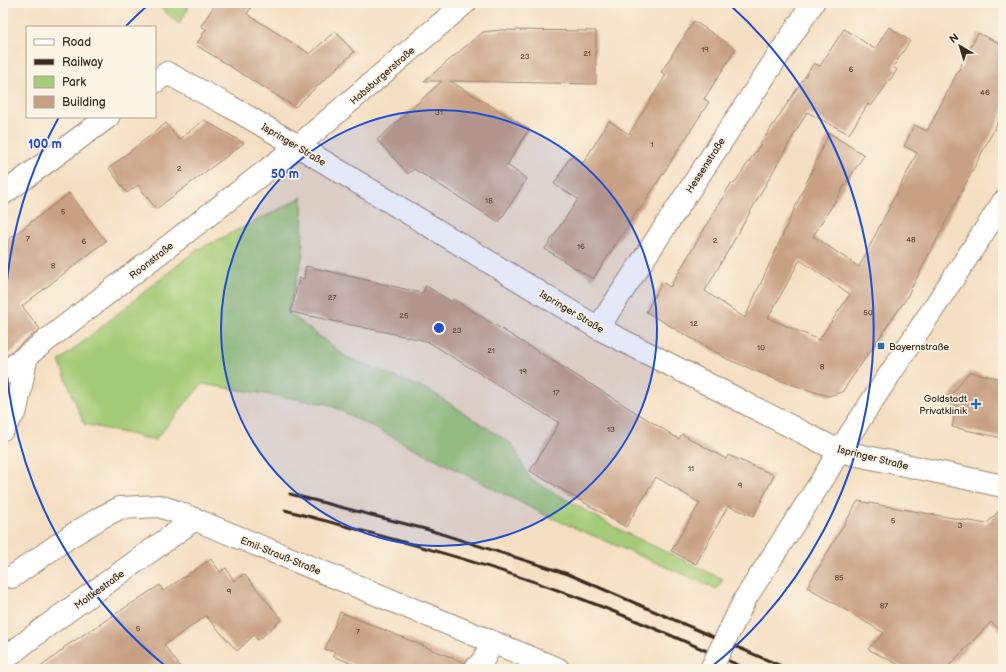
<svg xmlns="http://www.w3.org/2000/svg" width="1006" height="672" font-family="'Balsamiq Sans',sans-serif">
<rect width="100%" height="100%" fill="#fcf5e5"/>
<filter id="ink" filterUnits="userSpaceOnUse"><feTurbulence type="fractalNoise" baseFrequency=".025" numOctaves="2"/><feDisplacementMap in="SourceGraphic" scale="8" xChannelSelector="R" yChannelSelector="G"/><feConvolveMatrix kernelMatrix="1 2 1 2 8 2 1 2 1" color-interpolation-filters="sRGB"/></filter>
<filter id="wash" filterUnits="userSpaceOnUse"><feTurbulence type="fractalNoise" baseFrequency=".012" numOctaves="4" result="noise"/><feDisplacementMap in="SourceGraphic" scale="16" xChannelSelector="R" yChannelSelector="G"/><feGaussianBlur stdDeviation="0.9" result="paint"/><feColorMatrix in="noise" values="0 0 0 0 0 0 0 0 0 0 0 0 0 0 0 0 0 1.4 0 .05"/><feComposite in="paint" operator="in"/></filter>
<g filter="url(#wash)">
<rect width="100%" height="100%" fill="#f5dfc2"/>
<path fill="#a4cb77" stroke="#707a4a" d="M155 3H190L187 11 179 24Z
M302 197 303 254 288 312 346 357 432 392 512 444 530 479 622 531 723 579 717 589 545 515 328 404 202 384 155 440 84 424 59 361 195 251 276 211Z"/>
<g id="blocks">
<path fill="#c8a084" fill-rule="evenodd" d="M216 3H254L247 14 310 54 335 31 354 52 295 107 196 45 206 29 201 26Z
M694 21 736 49 704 99 709 102 639 211 638 210 593 279 545 249 578 199 554 184 571 156 583 163 609 121 629 134 666 75 661 72Z
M889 27 910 41 893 67 897 70 871 106 868 104 849 134 807 112 705 291 745 318 829 133 864 155 813 236 859 267 917 153 904 146 914 125 927 131 978 33 1003 45V112L906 299 842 392 828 396 778 380 727 359 646 312 662 282 670 287 732 182 734 184 814 63 820 66 844 29 875 49ZM800 260 850 294 819 340 768 318Z
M501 30 596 31V84L450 81 529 129 507 165 527 179 499 222 414 169 408 174 377 140 442 81H424L483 32Z
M204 120 244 143 156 209 138 185 127 193 109 168 166 123 179 140Z
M69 193 106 241 22 306 40 329 3 358V244Z
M306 266 422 293 426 286 452 302 453 299 679 439 682 434 726 459 728 455 774 475 754 516 728 506 696 564 671 551 700 503 656 477 626 527 530 471 559 423 427 341 291 312 299 278 304 279Z
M969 372 1003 379V438L952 427 957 406 945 403Z
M858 501 986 524 1003 507V633L991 622 946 669H907L868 649 884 633 807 587Z
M211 559 220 572 226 568 234 581 244 574 282 619 258 640 254 635 237 651 206 616 164 645 182 669H38L64 649 63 648 160 585 163 591Z
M340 612 465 663 463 669H366L333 656 335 652 325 649Z"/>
</g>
</g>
<g filter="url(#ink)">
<use href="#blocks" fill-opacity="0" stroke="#988470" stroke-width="1"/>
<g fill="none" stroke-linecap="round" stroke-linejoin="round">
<defs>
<path id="minor" d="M155 82 167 73 229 106 298 146 598 328 839 451 1003 486
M3 194 108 117
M598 328 813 3
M3 374 298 146 465 3
M3 429 16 410 27 355
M12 577 69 537 102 517 120 508 159 506 177 512 558 669
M745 599 824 477 839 451 970 253 1003 202
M3 660 44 628 195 519
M475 669 482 662 493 642"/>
</defs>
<use href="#minor" stroke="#988470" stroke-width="24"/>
<use href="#minor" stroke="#fff" stroke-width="22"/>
<path stroke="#3b2a1e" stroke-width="3" d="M290 494 429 530 568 574 788 669
M285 510C377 535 470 558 560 591 624 614 685 641 747 669"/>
<defs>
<path id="minor-bridge" d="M711 669 745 599"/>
</defs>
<use href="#minor-bridge" stroke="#988470" stroke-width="24" stroke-linecap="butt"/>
<use href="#minor-bridge" stroke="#fff" stroke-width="22"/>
</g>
</g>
<circle cx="439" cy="328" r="218" fill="#1d4ed8" fill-opacity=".12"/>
<g fill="none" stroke="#1d4ed8" stroke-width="2">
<circle cx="439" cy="328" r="218"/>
<path d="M168 668A435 435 0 0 1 59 117M126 26A435 435 0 0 1 148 5M730 5A435 435 0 0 1 710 668"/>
</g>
<g fill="#1f6fb2" stroke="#fcf5e5" stroke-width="1.5">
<rect x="877" y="342" width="8" height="8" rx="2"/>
<path d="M974 398h4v4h4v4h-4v4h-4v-4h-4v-4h4z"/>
</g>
<g text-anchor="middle" stroke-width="3.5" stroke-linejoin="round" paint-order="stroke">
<g font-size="8" fill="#5e4838">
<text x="705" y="52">19</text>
<text x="587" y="56">21</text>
<text x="525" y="59">23</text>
<text x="851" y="72">6</text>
<text x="985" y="95">46</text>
<text x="439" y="115">31</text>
<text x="652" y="147">1</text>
<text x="179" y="171">2</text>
<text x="489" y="203">18</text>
<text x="63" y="214">5</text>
<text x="28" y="241">7</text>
<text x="911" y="242">48</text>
<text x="715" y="243">2</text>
<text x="84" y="244">6</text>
<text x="581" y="249">16</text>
<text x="53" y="268">8</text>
<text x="332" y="300">27</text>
<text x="868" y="315">50</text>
<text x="404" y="318">25</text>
<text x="694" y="326">12</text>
<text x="457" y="333">23</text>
<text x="761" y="350">10</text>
<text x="491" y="353">21</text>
<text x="822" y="369">8</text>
<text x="523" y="374">19</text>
<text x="556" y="395">17</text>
<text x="611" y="432">13</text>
<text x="691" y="471">11</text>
<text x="740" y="488">9</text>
<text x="893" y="523">5</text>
<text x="960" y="528">3</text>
<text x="839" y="580">85</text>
<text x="229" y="594">9</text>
<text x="884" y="608">87</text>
<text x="138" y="631">5</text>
<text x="358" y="634">7</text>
</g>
<g font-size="10" fill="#3b2a1e" stroke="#fcf5e5">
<text transform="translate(382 75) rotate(-41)" y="4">Habsburgerstraße</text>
<text transform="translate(294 144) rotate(31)" y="4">Ispringer Straße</text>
<text transform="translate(705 165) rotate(-57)" y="4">Hessenstraße</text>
<text transform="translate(151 260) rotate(-38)" y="4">Roonstraße</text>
<text transform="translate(572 311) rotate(31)" y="4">Ispringer Straße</text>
<text transform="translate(873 457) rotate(14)" y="4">Ispringer Straße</text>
<text transform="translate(281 555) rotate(22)" y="4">Emil-Strauß-Straße</text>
<text transform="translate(99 589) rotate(-36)" y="4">Moltkestraße</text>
</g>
<g font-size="10" fill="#3b2a1e" stroke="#fcf5e5" text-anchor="start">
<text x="889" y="350">Bayernstraße</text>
<text x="967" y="402" text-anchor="end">Goldstadt<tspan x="967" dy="12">Privatklinik</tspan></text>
</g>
</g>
<circle cx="439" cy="328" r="6" fill="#1d4ed8" stroke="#fcf5e5" stroke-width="2"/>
<g font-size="12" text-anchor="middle" font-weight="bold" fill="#1d4ed8" stroke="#fcf5e5" stroke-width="3.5" stroke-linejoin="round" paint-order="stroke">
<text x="45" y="148">100 m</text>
<text x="285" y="178">50 m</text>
</g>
<rect width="1006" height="672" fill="none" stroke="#fcf5e5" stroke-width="16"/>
<rect x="26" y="26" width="130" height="92" fill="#fcf5e5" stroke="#afa495"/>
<rect x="34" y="39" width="20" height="6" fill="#ffffff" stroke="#afa495"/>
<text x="62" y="46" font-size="12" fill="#3b2a1e">Road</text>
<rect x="34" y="59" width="20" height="6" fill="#3b2a1e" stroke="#afa495"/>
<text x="62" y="66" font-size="12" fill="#3b2a1e">Railway</text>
<rect x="34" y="76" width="20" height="12" fill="#a4cb77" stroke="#afa495"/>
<text x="62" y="86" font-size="12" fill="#3b2a1e">Park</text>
<rect x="34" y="96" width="20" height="12" fill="#c8a084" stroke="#afa495"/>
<text x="62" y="106" font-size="12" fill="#3b2a1e">Building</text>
<g transform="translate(960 46) rotate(322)" stroke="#fcf5e5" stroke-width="3" paint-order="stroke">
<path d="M0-3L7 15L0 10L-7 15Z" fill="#3b2a1e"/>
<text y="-6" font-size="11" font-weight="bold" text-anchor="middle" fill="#3b2a1e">N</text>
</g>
</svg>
